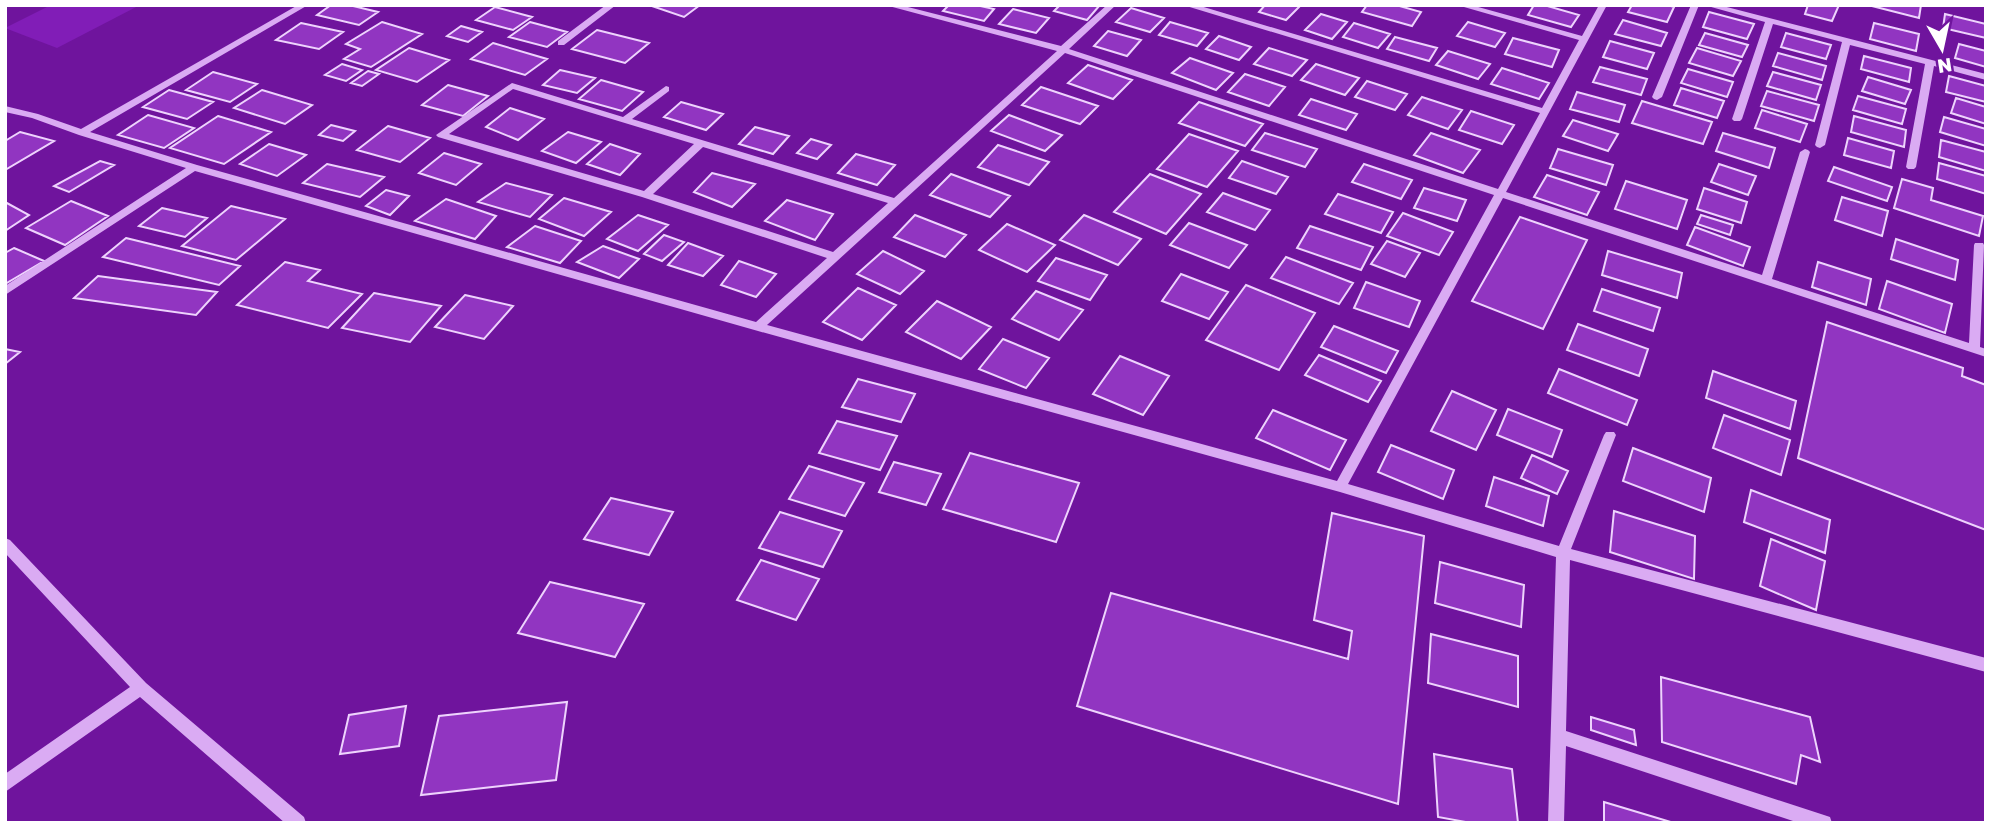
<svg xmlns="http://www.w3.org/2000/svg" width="1991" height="828" font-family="'Golos Text',sans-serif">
<rect width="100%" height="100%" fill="#6f149d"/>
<path fill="#811db7" d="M51 5H140L57 48 5 28Z"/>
<path fill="#9135c1" stroke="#eed3fd" stroke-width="2" d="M331 5H349L378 12 359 25 317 15Z
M649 5H700L684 17Z
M949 5H976L994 9 984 21 943 11Z
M1060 5H1100L1087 20 1054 11Z
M1265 5H1301L1286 20 1259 12Z
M1367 5H1396L1421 12 1412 26 1362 12Z
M1534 5H1544L1579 15 1571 27 1528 15Z
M1632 5H1668L1674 7 1667 22 1628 12Z
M1808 5H1839L1832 21 1805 14Z
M1868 5H1921L1919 18Z
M495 7 532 17 513 30 476 20Z
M1131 8 1164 18 1150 32 1116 22Z
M1013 9 1049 18 1036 33 999 24Z
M1709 12 1754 24 1747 39 1703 27Z
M1321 14 1347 22 1332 39 1305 30Z
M1945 14 1986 24V38L1943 28Z
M1623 20 1667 33 1661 46 1615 34Z
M382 22 422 34 371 67 344 59 360 49 346 44Z
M530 22 567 32 547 47 509 37Z
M1170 22 1208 33 1197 46 1159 35Z
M1468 22 1505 33 1495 47 1457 36Z
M301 23 343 32 319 49 276 40Z
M1354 23 1390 34 1378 48 1343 37Z
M1874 23 1919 34 1916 51 1870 39Z
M461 26 482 32 468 42 447 36Z
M597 30 649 43 625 63 572 49Z
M1108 31 1141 40 1127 56 1094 46Z
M1705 33 1748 45 1742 57 1699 45Z
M1786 33 1831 45 1826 59 1781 47Z
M1219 36 1251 47 1239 60 1206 49Z
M1395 37 1437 48 1429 61 1387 49Z
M1513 38 1559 50 1552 67 1505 54Z
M1610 41 1654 53 1647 69 1603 57Z
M493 43 547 59 525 75 471 59Z
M1959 44 1986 51V67L1955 58Z
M409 48 449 60 417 82 376 70Z
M1269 48 1307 60 1292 76 1254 64Z
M1697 48 1741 61 1733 76 1689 63Z
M1448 51 1490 64 1478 79 1436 65Z
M1778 53 1826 66 1822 80 1773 66Z
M1864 56 1911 68 1909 82 1861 69Z
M1190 58 1233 73 1216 90 1172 73Z
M342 64 362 70 346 81 325 75Z
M1316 64 1359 78 1345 95 1301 80Z
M1088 65 1132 80 1113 99 1068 83Z
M1600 67 1647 79 1641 95 1593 82Z
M1502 68 1549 83 1539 99 1491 84Z
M1688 69 1733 82 1727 97 1681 83Z
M560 70 595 78 577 93 543 85Z
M368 71 379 74 362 86 351 83Z
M213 72 257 84 230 102 186 90Z
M1773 72 1821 85 1816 100 1767 86Z
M1245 74 1285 87 1269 106 1228 92Z
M1949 76 1986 86V102L1946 92Z
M1868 77 1911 90 1905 104 1862 91Z
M601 80 643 92 622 111 579 99Z
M1367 81 1407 94 1395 110 1355 97Z
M448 85 488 96 463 116 422 105Z
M1041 87 1098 106 1080 124 1022 105Z
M1681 88 1724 101 1717 118 1674 105Z
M169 90 213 102 187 119 143 107Z
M262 90 312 105 285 124 234 108Z
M1767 91 1819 105 1814 121 1761 106Z
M1577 92 1625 105 1619 122 1570 109Z
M1858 96 1906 109 1902 124 1853 110Z
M1422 97 1462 110 1448 129 1408 115Z
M1956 98 1986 107V124L1951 113Z
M1311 99 1357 114 1346 130 1299 115Z
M1642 101 1712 122 1703 144 1632 123Z
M681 102 723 114 706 130 664 117Z
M1199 102 1263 124 1245 146 1179 123Z
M510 108 544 119 518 140 486 127Z
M1762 110 1807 124 1800 142 1755 128Z
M1471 111 1514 125 1502 144 1459 130Z
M148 115 194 128 164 148 118 135Z
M1009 115 1062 135 1045 151 991 131Z
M218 116 271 132 224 164 170 148Z
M1854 116 1906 130 1904 147 1851 132Z
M1944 117 1986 129V146L1940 132Z
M1573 120 1618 134 1608 151 1563 136Z
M331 125 355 131 343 141 319 135Z
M388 126 430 138 400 162 357 150Z
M755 127 789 136 773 154 739 144Z
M20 132 54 141 5 170V141Z
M568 132 601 142 576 163 542 151Z
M1265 133 1317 149 1305 167 1252 150Z
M1431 133 1480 150 1463 173 1414 155Z
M1723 133 1775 148 1769 168 1716 151Z
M1189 134 1238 151 1207 187 1157 169Z
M1848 138 1894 151 1891 168 1844 155Z
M811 139 831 145 817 159 797 153Z
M1941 140 1986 152V171L1939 157Z
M269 144 306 155 277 176 240 164Z
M610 144 640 154 620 175 587 164Z
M998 145 1049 162 1029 185 978 167Z
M1558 149 1613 165 1606 185 1550 168Z
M444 153 481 164 456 185 419 173Z
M856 154 895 165 877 185 838 173Z
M100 161 114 165 69 192 54 186Z
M1242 161 1288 177 1276 194 1229 178Z
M1939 163 1986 176V194L1937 179Z
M327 164 384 177 360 197 303 183Z
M1364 164 1412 180 1401 199 1352 182Z
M1719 164 1756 176 1748 195 1711 182Z
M1834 167 1892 187 1887 201 1828 181Z
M712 173 755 184 732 207 694 192Z
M951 174 1010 196 990 217 930 195Z
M1150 174 1201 194 1166 234 1114 212Z
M1547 175 1599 192 1587 215 1534 197Z
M1902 179 1933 188 1931 200 1983 216 1979 236 1894 208Z
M1626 181 1687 200 1677 229 1615 209Z
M506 183 552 195 530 217 478 202Z
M1424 188 1466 200 1457 221 1414 208Z
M1704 188 1747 202 1741 223 1697 209Z
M386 190 409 196 390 215 366 206Z
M1223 193 1270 210 1255 230 1207 212Z
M1338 194 1393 212 1381 233 1325 214Z
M1842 197 1888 211 1882 236 1835 220Z
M564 198 611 212 584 236 539 219Z
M446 199 496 216 475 239 415 221Z
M787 200 833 214 815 240 765 221Z
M71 201 108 216 65 245 26 228Z
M5 202 29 215 5 231Z
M231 206 285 219 236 260 182 246Z
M162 208 207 218 185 237 139 226Z
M1403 213 1453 232 1439 255 1387 236Z
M638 215 668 225 638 251 607 239Z
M915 215 966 235 945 257 894 237Z
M1084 215 1141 239 1118 265 1060 240Z
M1701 215 1733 225 1730 235 1697 224Z
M1520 217 1587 240 1543 329 1472 301Z
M1189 223 1247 245 1229 268 1170 245Z
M1007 224 1055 245 1027 272 979 250Z
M535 226 581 241 560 263 507 247Z
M1310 226 1373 247 1361 270 1297 248Z
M1695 227 1750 247 1743 266 1687 245Z
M664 235 684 242 662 261 644 254Z
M126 238 240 266 219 285 103 257Z
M1896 239 1958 260 1955 280 1891 259Z
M1387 241 1420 253 1405 277 1371 264Z
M688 243 723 256 703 276 668 265Z
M603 246 639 259 619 278 577 262Z
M14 248 44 261 5 284V253Z
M883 251 924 271 900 294 857 274Z
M1608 251 1682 273 1677 298 1602 275Z
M1286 257 1353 283 1339 304 1271 278Z
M1056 258 1107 275 1090 300 1038 281Z
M739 261 776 274 756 297 721 285Z
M285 262 320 270 308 281 362 294 328 328 237 305Z
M1818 262 1871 279 1866 305 1812 287Z
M1181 274 1228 292 1209 319 1162 301Z
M98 276 217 292 196 315 74 298Z
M1887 281 1952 304 1945 333 1879 309Z
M1366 282 1420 301 1409 327 1354 308Z
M1246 285 1315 313 1279 370 1206 340Z
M858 288 896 305 862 340 823 322Z
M1602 289 1660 308 1653 331 1594 311Z
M1036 291 1083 310 1059 340 1012 319Z
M374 293 441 306 410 342 342 328Z
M465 295 513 306 484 339 435 327Z
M937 301 991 327 961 359 906 332Z
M1827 322 1963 368 1962 376 1986 385V530L1798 458Z
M1578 324 1648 349 1639 376 1567 350Z
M1334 326 1398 351 1386 373 1321 347Z
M1003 339 1049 358 1026 388 979 369Z
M5 349 20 352 5 364Z
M1319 355 1381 381 1368 402 1305 375Z
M1120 356 1169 376 1143 415 1093 394Z
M1559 369 1637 400 1627 425 1548 393Z
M1713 371 1796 401 1790 429 1706 398Z
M858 379 915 394 901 422 842 407Z
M1452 391 1496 410 1476 450 1431 431Z
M1508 409 1562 430 1552 457 1497 435Z
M1273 410 1346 440 1330 470 1256 438Z
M1724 415 1790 440 1781 475 1713 448Z
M837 421 897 436 880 470 819 453Z
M1391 445 1454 470 1443 499 1378 472Z
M1633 448 1711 478 1704 512 1623 481Z
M970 453 1079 483 1056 542 943 509Z
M1532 455 1568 471 1557 494 1521 478Z
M894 462 941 474 926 505 879 492Z
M809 466 864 483 845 516 789 499Z
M1494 477 1549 496 1543 526 1486 506Z
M1751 490 1830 520 1825 553 1744 522Z
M611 498 673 512 649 555 584 539Z
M1614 511 1695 536 1694 579 1610 552Z
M780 512 842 531 823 567 759 548Z
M1332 513 1424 536 1398 804 1077 706 1111 593 1348 659 1352 631 1314 620Z
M1771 539 1825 561 1816 610 1760 586Z
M761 560 819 579 796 620 737 600Z
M1440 562 1524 585 1521 627 1435 603Z
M550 582 644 604 615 657 518 633Z
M1431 634 1518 656V707L1428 683Z
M1661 677 1810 717 1820 762 1801 755 1796 784 1662 742Z
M567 702 556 780 421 795 439 716Z
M406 706 399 746 340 754 349 715Z
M1591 717 1634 730 1636 745 1591 730Z
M1434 754 1512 769 1518 823H1471L1438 817Z
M1604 802 1674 823H1604Z"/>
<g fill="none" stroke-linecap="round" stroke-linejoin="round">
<path fill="#daabf3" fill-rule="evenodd" d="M298 5H308L90 132 197 165 756 322 827 258 642 197 438 137 436 135 512 83 623 117 666 86 669 87V91L632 119 894 198 1057 51 885 5H900L1061 46 1107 5H1116L1069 49 1498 189 1540 113 1183 5H1197L1542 108 1579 40 1457 5H1471L1582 36 1599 5H1607L1506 192 1762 275 1800 152 1805 149 1808 150 1810 152 1772 279 1969 343 1974 245 1975 243H1983L1984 245 1980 347 1986 349V357L1503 198 1348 484 1559 546 1604 435 1606 432H1614L1616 435 1571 549 1986 658V672L1570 560 1566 731 1824 815 1830 817 1832 823H1799L1566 746 1564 823H1548L1556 557 1340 492 758 331 195 171 5 295V286L186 168 79 135 32 118 5 112V106L38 114 81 129ZM1065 53 1494 195 1337 481 767 325ZM513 89 694 144 644 191 449 134ZM703 147 888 203 833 252 653 194Z
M606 5H616L564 45H558V41Z
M1691 5H1699L1662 97 1657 100 1654 99 1652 97Z
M1704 5H1719L1986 74V80L1934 66 1916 167 1914 169H1908L1906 167 1925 64 1850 45 1825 145 1820 148 1817 147 1815 145 1842 42 1773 24 1742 119 1740 121H1734L1732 119 1765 22Z
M5 538 10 540 146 683 304 817 306 823H285L140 697 5 792V774L130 687 5 553Z"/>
</g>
<rect width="1991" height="828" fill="none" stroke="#ffffff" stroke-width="14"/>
<g transform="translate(1942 49) rotate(171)" stroke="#6f149d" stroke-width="5" paint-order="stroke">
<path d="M0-5L12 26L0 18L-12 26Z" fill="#ffffff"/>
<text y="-10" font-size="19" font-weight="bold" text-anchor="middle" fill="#ffffff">N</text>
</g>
</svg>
